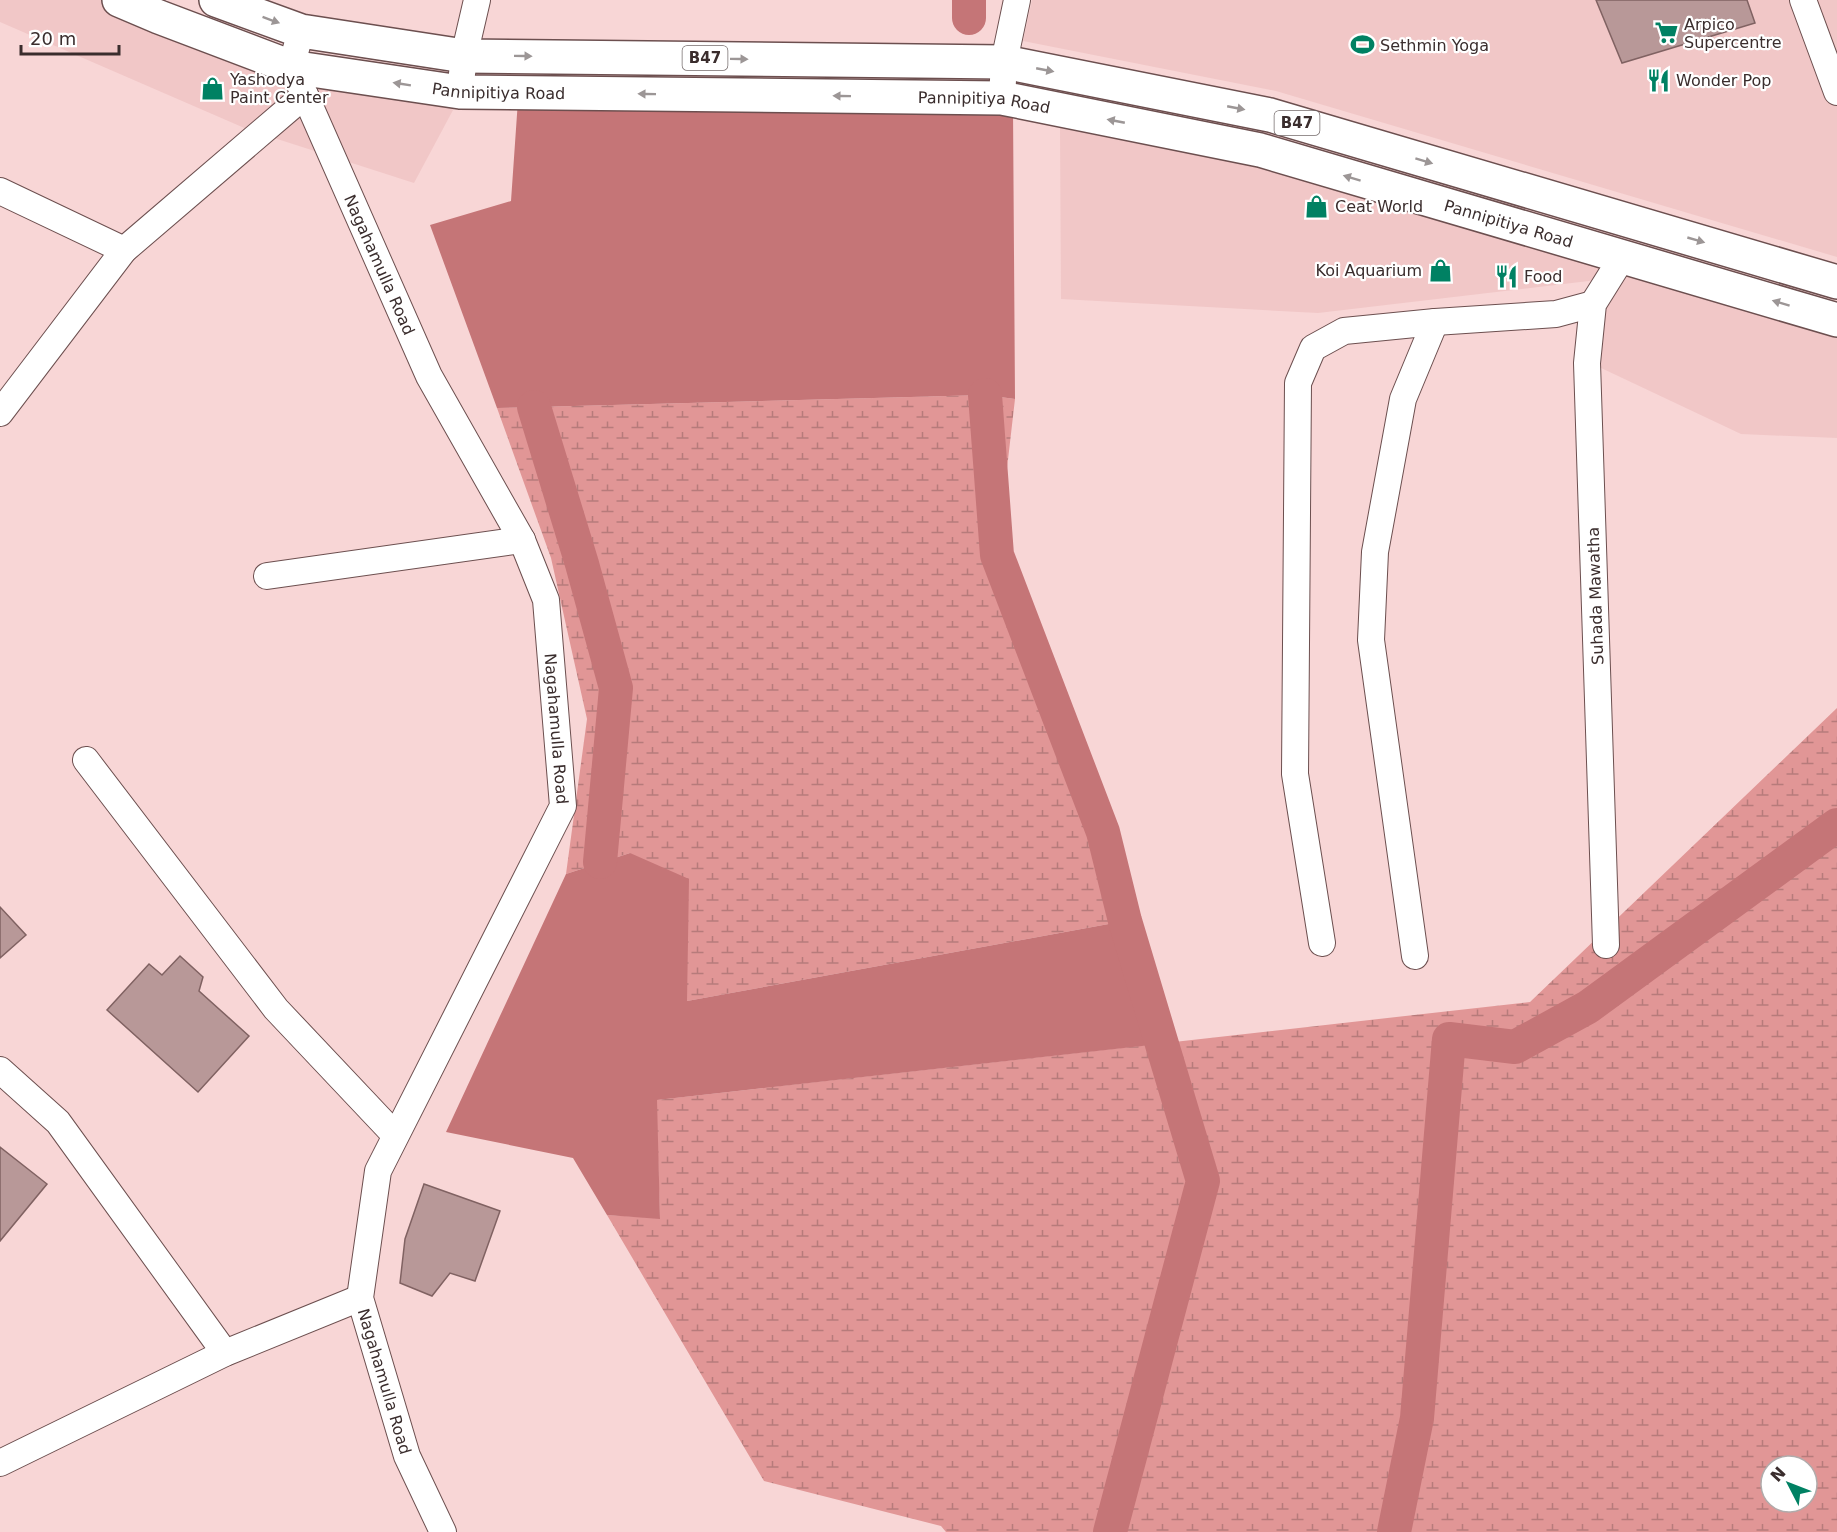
<svg xmlns="http://www.w3.org/2000/svg" width="1837" height="1532" font-family="'DejaVu Sans',sans-serif">
<defs>
<pattern id="wetland-marsh" width="20" height="14" patternUnits="userSpaceOnUse" patternTransform="scale(1.5)"><rect width="20" height="14" fill="#e19696"/><path d="M1 5h8M5 5V1M11 12h8M15 12V8" fill="none" stroke="#b77b7b"/></pattern>
</defs>
<rect width="100%" height="100%" fill="#f8d6d6"/>
<path fill="#f1c7c7" d="M0 0H107L460 97 414 183 249 130 0 22Z
M1032 0H1837V257L1276 91 1023 41Z
M1060 128 1256 167 1837 338V438L1741 434 1599 367 1597 280 1318 313 1061 299Z"/>
<path fill="url(#wetland-marsh)" fill-rule="evenodd" d="M985 395 1015 399 997 555 1103 832 1125 921 687 1001 630 853 566 874 587 719 551 558 497 408Z
M1837 708V1532H946L941 1526 764 1481 607 1215 660 1218 656 1100 1530 1002ZM1771 1466H1807V1502H1771Z"/>
<path fill="#c57577" d="M518 100 1013 109 1015 399 985 395 497 408 430 225 511 201Z
M630 853 689 879 687 1001 1125 921 1160 1044 657 1100 660 1219 607 1215 573 1158 446 1132 566 874Z"/>
<g fill="none" stroke-linecap="round" stroke-linejoin="round">
<path stroke="#c57577" stroke-width="34" d="M969 18V0
M985 395 997 555 1103 832 1125 921 1203 1181 1110 1532
M534 407 582 564 616 688 600 862
M1394 1532 1417 1418 1449 1039 1515 1047 1588 1007 1837 825"/>
</g>
<path fill="#b89898" stroke="#806262" stroke-width="1.5" d="M1596 0H1747L1755 23 1622 63Z
M0 907 26 935 0 958Z
M180 956 203 977 199 991 249 1036 198 1092 107 1010 149 964 162 975Z
M0 1147 47 1184 0 1241Z
M424 1184 500 1211 475 1281 450 1273 432 1296 400 1283 405 1239Z"/>
<g fill="none" stroke-linecap="round" stroke-linejoin="round">
<defs>
<g id="minor">
<path d="M1803 0 1837 92"/>
<path id="s1" d="M301 31 291 67 305 95 429 376 522 540 546 600 563 806 378 1171 360 1298 407 1456 443 1532"/>
<path d="M460 92 464 56 477 0"/>
<path d="M1002 98 1004 62 1017 0"/>
<path d="M0 191 124 250"/>
<path d="M0 413 124 250 305 95"/>
<path d="M267 576 522 540"/>
<path d="M86 760 276 1009 395 1135"/>
<path d="M1322 943 1295 774 1298 383 1313 348 1344 331 1435 322 1556 314 1593 304"/>
<path d="M1606 945 1587 363 1593 304 1623 256"/>
<path d="M1415 956 1371 640 1375 552 1403 399 1435 322"/>
<path d="M0 1070 58 1122 225 1353"/>
<path d="M0 1463 225 1353 360 1298"/>
</g>
<g id="primary">
<path id="s2" d="M119 0 159 17 291 67 460 92 1002 98 1260 150 1837 320"/>
<path d="M216 0 301 31 464 56 1004 62 1270 115 1837 282"/>
</g>
</defs>
<use href="#minor" stroke="#6c4f4f" stroke-width="28"/>
<use href="#primary" stroke="#6c4f4f" stroke-width="36"/>
<use href="#minor" stroke="#fff" stroke-width="26"/>
<use href="#primary" stroke="#fff" stroke-width="33"/>
</g>
<defs><path id="oneway-solid" d="M-6-.8H1V-3.2L6.5 0L1 3.2V.8H-6Z" transform="scale(1.5)"/></defs>
<g fill="#9c9696">
<use href="#oneway-solid" transform="translate(271 20) rotate(20)"/>
<use href="#oneway-solid" transform="translate(523 56) rotate(1)"/>
<use href="#oneway-solid" transform="translate(739 59) rotate(1)"/>
<use href="#oneway-solid" transform="translate(1045 70) rotate(11)"/>
<use href="#oneway-solid" transform="translate(402 84) rotate(-171)"/>
<use href="#oneway-solid" transform="translate(647 94) rotate(-179)"/>
<use href="#oneway-solid" transform="translate(842 96) rotate(-179)"/>
<use href="#oneway-solid" transform="translate(1236 108) rotate(11)"/>
<use href="#oneway-solid" transform="translate(1116 121) rotate(-169)"/>
<use href="#oneway-solid" transform="translate(1424 161) rotate(17)"/>
<use href="#oneway-solid" transform="translate(1352 178) rotate(-163)"/>
<use href="#oneway-solid" transform="translate(1696 240) rotate(16)"/>
<use href="#oneway-solid" transform="translate(1781 303) rotate(-163)"/>
</g>
<defs>
<symbol id="supermarket-bare" viewBox="-9 -9 18 18"><path d="M-6-5.5h2.5l.6 2H6L4.5 2H-2.5L-4.4-4H-6ZM-1.5 3.2a1.3 1.3 0 1 0 .1 0ZM3 3.2a1.3 1.3 0 1 0 .1 0Z" fill="#008163" stroke="#fff" stroke-width="2.5" paint-order="stroke"/></symbol>
<symbol id="stadium-bare" viewBox="-9 -9 18 18"><path d="M0-5a6.5 5 0 1 0 0 10a6.5 5 0 1 0 0-10ZM-3.5-1.8h7v3.6h-7Z" fill="#008163" stroke="#fff" stroke-width="2.5" paint-order="stroke"/></symbol>
<symbol id="restaurant-bare" viewBox="-9 -9 18 18"><path d="M-5-6h1v4h1v-4h1v4h1v-4h1v5L-1.5 .5V6h-2V.5L-5-1ZM5-6V6H3V1.5H1.5Q1.5-4 5-6Z" fill="#008163" stroke="#fff" stroke-width="2.5" paint-order="stroke"/></symbol>
<symbol id="shop-bare" viewBox="-9 -9 18 18"><path d="M-5-2.5h2.3a2.7 3.5 0 0 1 5.4 0H5L5.5 6h-11ZM-1.5-2.5h3a1.5 2.3 0 0 0-3 0Z" fill="#008163" stroke="#fff" stroke-width="2.5" paint-order="stroke"/></symbol>
</defs>
<g fill-rule="evenodd">
<use href="#supermarket-bare" x="1650" y="16" width="33" height="33"/>
<use href="#stadium-bare" x="1346" y="28" width="33" height="33"/>
<use href="#restaurant-bare" x="1642" y="64" width="33" height="33"/>
<use href="#shop-bare" x="196" y="72" width="33" height="33"/>
<use href="#shop-bare" x="1300" y="190" width="33" height="33"/>
<use href="#shop-bare" x="1424" y="254" width="33" height="33"/>
<use href="#restaurant-bare" x="1490" y="260" width="33" height="33"/>
</g>
<g text-anchor="middle" stroke-width="4.5" stroke-linejoin="round" paint-order="stroke">
<g fill="#fff" stroke="#756c6c" stroke-width="1.5">
<rect x="682.5" y="46" width="45" height="24" rx="4.5"/>
<rect x="1274.5" y="111" width="45" height="24" rx="4.5"/>
</g>
<g font-size="15" font-weight="bold" fill="#3a2d2d">
<text x="705" y="63">B47</text>
<text x="1297" y="128">B47</text>
</g>
<g font-size="16" fill="#3a2d2d" stroke="#fff" text-anchor="start">
<text x="1684" y="30">Arpico<tspan x="1684" dy="18">Supercentre</tspan></text>
<text x="1380" y="51">Sethmin Yoga</text>
<text x="230" y="85">Yashodya<tspan x="230" dy="18">Paint Center</tspan></text>
<text x="1676" y="86">Wonder Pop</text>
<text x="1335" y="212">Ceat World</text>
<text x="1422" y="276" text-anchor="end">Koi Aquarium</text>
<text x="1524" y="282">Food</text>
</g>
<g font-size="16" fill="#3a2d2d" stroke="#fff">
<text dy="6" stroke="none"><textPath href="#s2" startOffset="394">Pannipitiya Road</textPath></text>
<text dy="6" stroke="none"><textPath href="#s2" startOffset="880">Pannipitiya Road</textPath></text>
<text dy="6" stroke="none"><textPath href="#s2" startOffset="1420">Pannipitiya Road</textPath></text>
<text dy="6" stroke="none"><textPath href="#s1" startOffset="254">Nagahamulla Road</textPath></text>
<text transform="translate(1595 596) rotate(-92)" y="6">Suhada Mawatha</text>
<text dy="6" stroke="none"><textPath href="#s1" startOffset="758">Nagahamulla Road</textPath></text>
<text dy="6" stroke="none"><textPath href="#s1" startOffset="1460">Nagahamulla Road</textPath></text>
</g>
</g>
<g transform="translate(1789 1484) rotate(312)"><circle r="28" fill="#ffffff" stroke="#b0abab" stroke-width="1.5"/>
<path d="M0-4.5L10 22L0 15L-10 22Z" fill="#008163"/>
<text y="-9" font-size="16" font-weight="bold" text-anchor="middle" fill="#3a2d2d">N</text>
</g>
<path d="M21 45v9h98v-9" fill="none" stroke="#3a2d2d" stroke-width="3"/>
<text x="30" y="45" font-size="18" fill="#3a2d2d" stroke="#ffffff" stroke-width="4.5" paint-order="stroke">20 m</text>
</svg>
